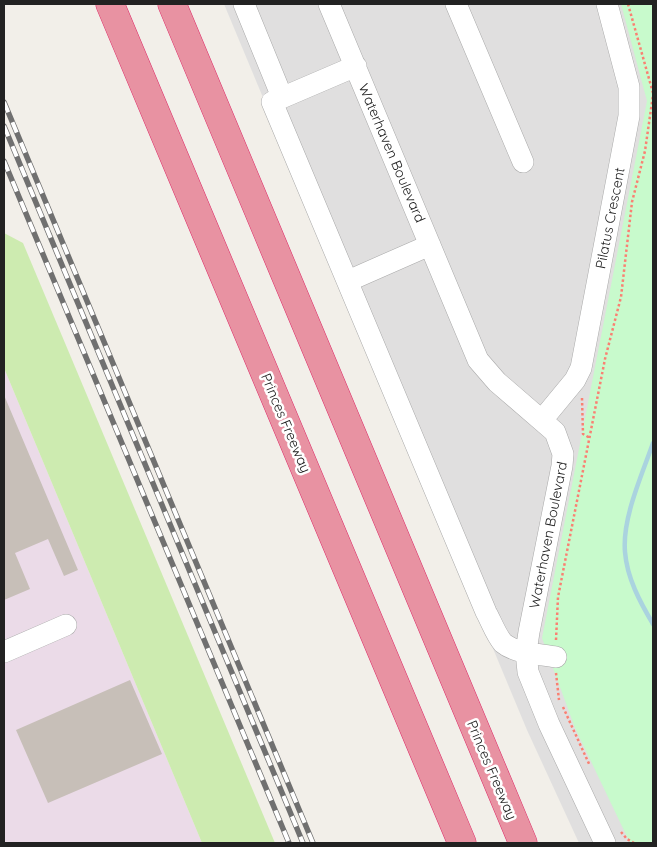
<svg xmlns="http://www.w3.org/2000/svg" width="657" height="847" font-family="Quicksand,sans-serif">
<rect width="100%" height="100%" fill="#f2efe9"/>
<path fill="#e0dfdf" d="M224 4H653V843H579L527 730Z"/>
<path fill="#ebdbe8" d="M4 368 202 843H4Z"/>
<path fill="#cdebb0" d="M4 233 23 243 275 843H202L4 368Z"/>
<path fill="#c8facc" d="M621 4H653V843H630L575 728 542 638 647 101Z"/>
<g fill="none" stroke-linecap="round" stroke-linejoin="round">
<path stroke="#aad3df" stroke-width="4.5" d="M653 443C642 475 622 518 625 552 627 578 640 602 653 624"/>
</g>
<path fill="#c7bfb8" d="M4 395 78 570 64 576 48 539 15 553 30 589 4 600Z
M130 680 162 754 48 803 16 730Z"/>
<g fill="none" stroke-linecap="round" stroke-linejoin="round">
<defs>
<path id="minor" d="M244 4 282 97
M329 4 478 360 497 382 555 432 563 454 562 466 529 632 526 652 528 672 549 724 605 843
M456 4 523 162
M356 66 272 102 486 612C491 621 496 635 503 643 516 654 541 654 556 657
M348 281 430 245
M542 420 575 380 581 368 629 116V87L607 4
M4 652 66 625"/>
<path id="highway" d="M110 4 462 843
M172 4 523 843"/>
</defs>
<use href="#minor" stroke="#a9a9a9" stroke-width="22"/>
<use href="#highway" stroke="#dc2a67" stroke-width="29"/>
<path stroke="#fa8072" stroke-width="2.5" stroke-dasharray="2.5 2.5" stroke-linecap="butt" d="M628 4 653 93
M582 398 583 434 590 438
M556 640 558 597 605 359 621 297 632 202 645 151 653 95
M556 673 559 700
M563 707 590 766
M621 832 627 839 634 843"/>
<use href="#minor" stroke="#fff" stroke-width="21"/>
<use href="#highway" stroke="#e892a2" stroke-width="28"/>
<defs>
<path id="rail" d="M4 102 313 843
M4 126 303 843
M4 161 289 843"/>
</defs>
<use href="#rail" stroke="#707070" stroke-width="5.5"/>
<use href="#rail" stroke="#fff" stroke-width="4" stroke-dasharray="11" stroke-linecap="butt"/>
</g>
<g text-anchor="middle" stroke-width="5" stroke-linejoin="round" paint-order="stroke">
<g font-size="14" fill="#222" stroke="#fff">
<text transform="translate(392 153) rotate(67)" y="5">Waterhaven Boulevard</text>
<text transform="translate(610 218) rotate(-79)" y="5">Pilatus Crescent</text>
<text transform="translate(286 423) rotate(67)" y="5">Princes Freeway</text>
<text transform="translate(548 535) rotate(-79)" y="5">Waterhaven Boulevard</text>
<text transform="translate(492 770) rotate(67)" y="5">Princes Freeway</text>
</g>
</g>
<rect width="657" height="847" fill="none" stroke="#222222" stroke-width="10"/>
</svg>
